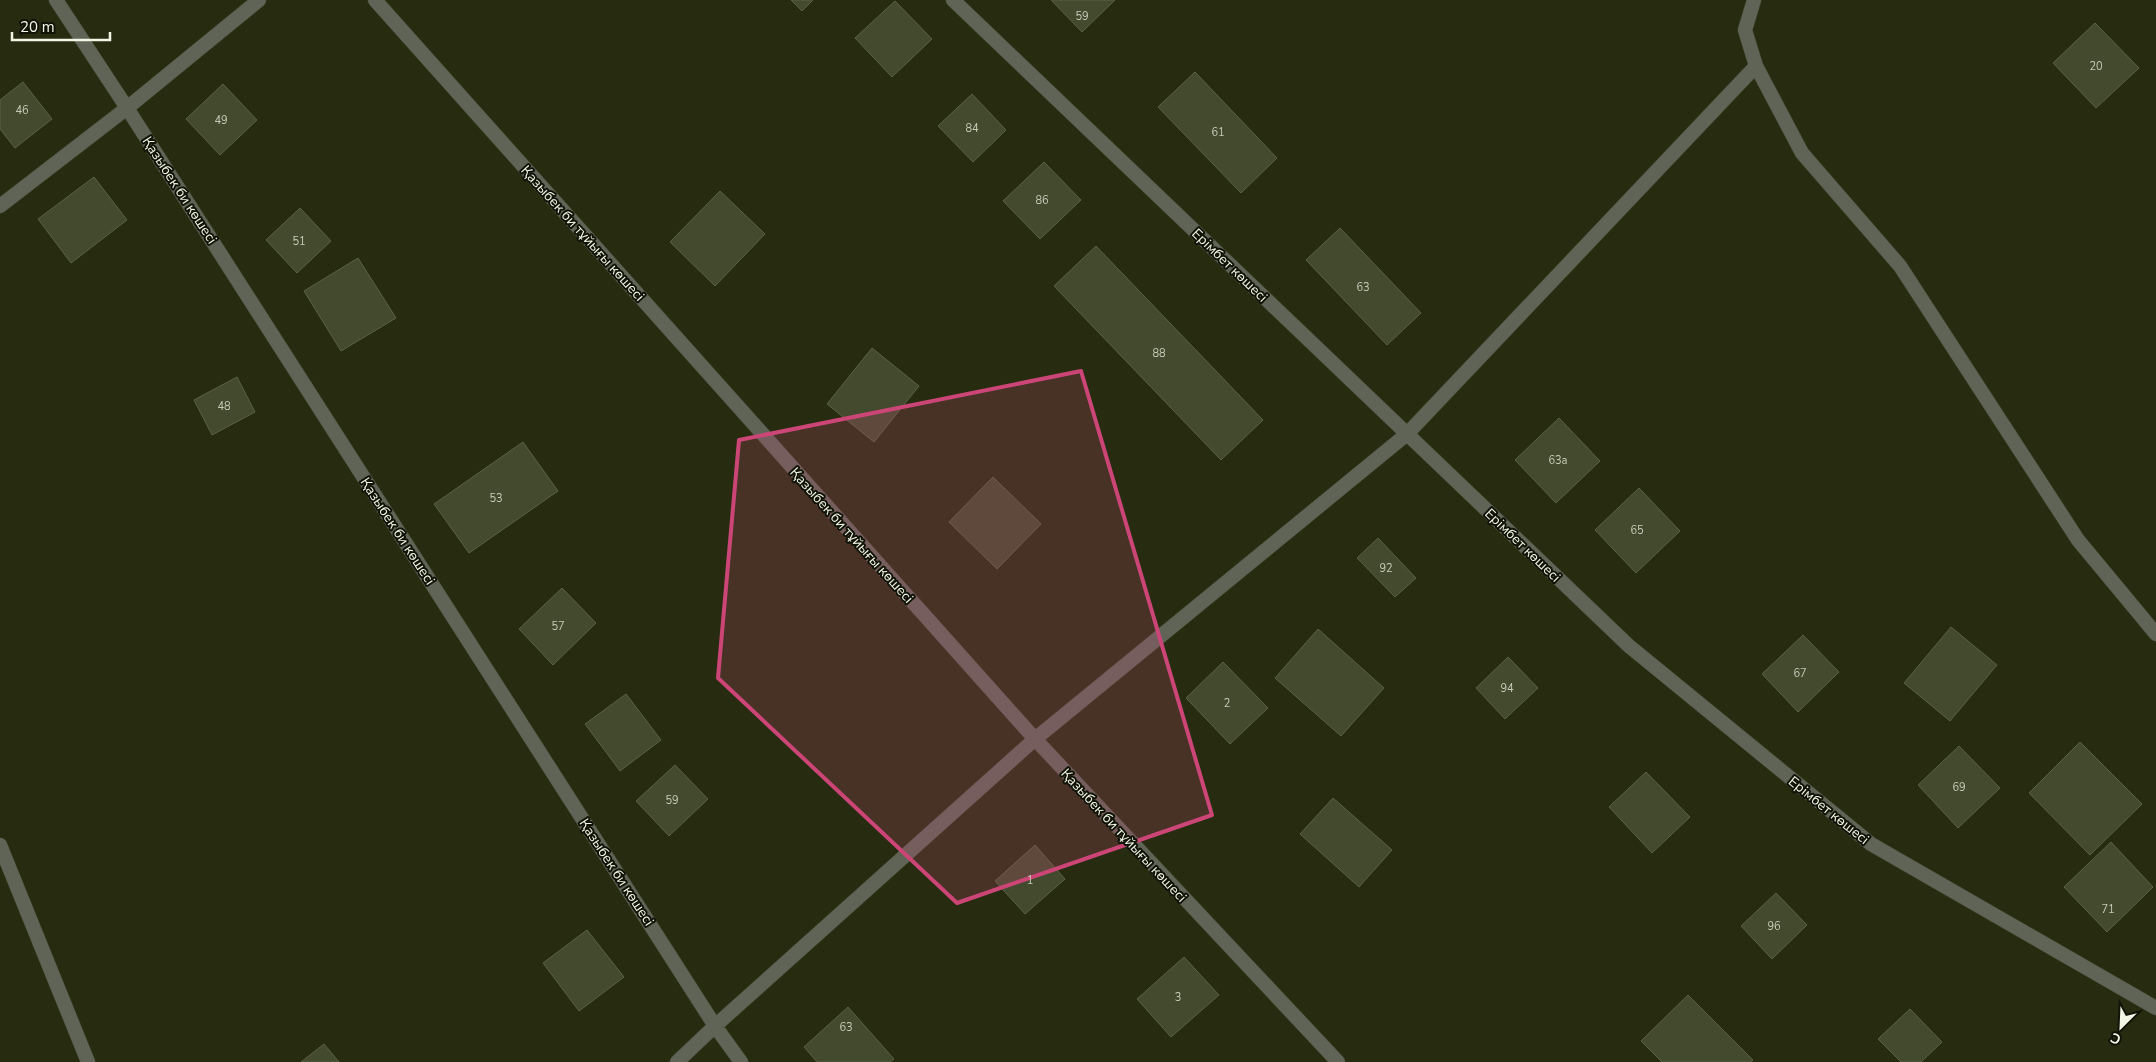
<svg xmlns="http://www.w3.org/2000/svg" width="2156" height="1062" font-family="'Nunito Sans',sans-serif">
<rect width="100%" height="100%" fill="#272c11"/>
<path fill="#434a2d" stroke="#5b6244" d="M791 0H813L802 11Z
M1051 0H1115L1082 32Z
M895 1 932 39 892 77 855 38Z
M2095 23 2139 68 2096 108 2053 63Z
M1195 72 1277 158 1241 193 1158 107Z
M23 82 52 119 15 148 0 129V100Z
M223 84 257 120 220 155 186 119Z
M972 94 1006 130 973 162 938 126Z
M1044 162 1081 200 1040 239 1003 201Z
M94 177 127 220 71 263 38 219Z
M720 191 765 234 715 286 670 242Z
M300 208 331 241 297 273 266 240Z
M1340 228 1421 313 1387 345 1306 260Z
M1096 246 1263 420 1221 460 1054 286Z
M358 258 396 318 341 351 304 291Z
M872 348 919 386 874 442 827 404Z
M237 377 255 412 212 435 194 400Z
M1559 418 1600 461 1556 503 1515 460Z
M523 442 558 491 469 553 434 504Z
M993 477 1041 524 997 569 949 522Z
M1639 488 1680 531 1636 573 1595 530Z
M1378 538 1416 578 1395 597 1357 558Z
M562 588 596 623 553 665 519 629Z
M1951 627 1997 665 1950 721 1904 683Z
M1318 629 1384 688 1341 736 1275 678Z
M1803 635 1839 672 1798 712 1762 674Z
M1508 657 1538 688 1505 719 1476 688Z
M1223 662 1268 708 1230 744 1186 698Z
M626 694 661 740 620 771 585 724Z
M2080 742 2142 804 2090 855 2029 793Z
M1959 746 2000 788 1958 828 1918 785Z
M675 765 708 799 669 836 636 801Z
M1646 772 1690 817 1652 853 1609 807Z
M1333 798 1392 850 1359 887 1300 834Z
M2111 842 2153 887 2107 932 2064 887Z
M1035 845 1065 879 1025 914 995 881Z
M1776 893 1807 925 1772 959 1741 926Z
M587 930 624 977 579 1011 543 963Z
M1184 957 1219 995 1171 1037 1137 999Z
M1688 995 1753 1060 1751 1062H1662L1641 1041Z
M848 1007 894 1059 890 1062H817L804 1047Z
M1910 1009 1942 1042 1921 1062H1901L1878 1039Z
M324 1044 339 1062H301Z"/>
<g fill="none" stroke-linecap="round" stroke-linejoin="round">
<defs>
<path id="minor" d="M56 0 127 108 715 1026 741 1062
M375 0 1035 739 1338 1062
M953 0 1629 646 1871 844 2156 1008
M1754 0 1745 30 1756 66 1802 153 1900 266 2078 540 2156 634
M0 206 127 108 259 0
M0 845 88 1062
M677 1062 715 1026 1035 739 1407 434 1756 66"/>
</defs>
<use href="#minor" stroke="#43482f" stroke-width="15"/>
<use href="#minor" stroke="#606457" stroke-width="14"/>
</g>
<path fill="#cc4577" fill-opacity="0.2" stroke="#cc4577" stroke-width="4" stroke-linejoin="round" d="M1081 371 1212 815 957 903 718 678 739 440Z"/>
<g text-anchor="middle" stroke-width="4" stroke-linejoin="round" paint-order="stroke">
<g font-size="11" fill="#c6ccb7">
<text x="1082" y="20">59</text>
<text x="2096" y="70">20</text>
<text x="22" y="114">46</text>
<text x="221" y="124">49</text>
<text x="972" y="132">84</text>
<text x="1218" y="136">61</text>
<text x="1042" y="204">86</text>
<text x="299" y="245">51</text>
<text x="1363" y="291">63</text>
<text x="1159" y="357">88</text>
<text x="224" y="410">48</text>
<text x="1558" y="464">63а</text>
<text x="496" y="502">53</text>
<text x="1637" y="534">65</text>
<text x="1386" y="572">92</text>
<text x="558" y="630">57</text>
<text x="1800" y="677">67</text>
<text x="1507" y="692">94</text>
<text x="1227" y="707">2</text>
<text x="1959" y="791">69</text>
<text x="672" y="804">59</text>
<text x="1030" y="884">1</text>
<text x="2108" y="913">71</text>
<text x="1774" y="930">96</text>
<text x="1178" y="1001">3</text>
<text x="846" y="1031">63</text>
</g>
<g font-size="14" fill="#f2f7e5" stroke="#111308">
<text transform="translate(180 190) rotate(57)" y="5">Қазыбек би көшесі</text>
<text transform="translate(583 233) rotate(48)" y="5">Қазыбек би тұйығы көшесі</text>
<text transform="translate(1230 265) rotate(44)" y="5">Ерімбет көшесі</text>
<text transform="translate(398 531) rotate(57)" y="5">Қазыбек би көшесі</text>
<text transform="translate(852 535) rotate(48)" y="5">Қазыбек би тұйығы көшесі</text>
<text transform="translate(1523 545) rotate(44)" y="5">Ерімбет көшесі</text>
<text transform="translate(1829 810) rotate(39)" y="5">Ерімбет көшесі</text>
<text transform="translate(1124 835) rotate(47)" y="5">Қазыбек би тұйығы көшесі</text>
<text transform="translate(617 872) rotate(57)" y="5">Қазыбек би көшесі</text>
</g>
</g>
<g transform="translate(2121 1027) rotate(204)" stroke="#111308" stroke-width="4" paint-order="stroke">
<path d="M0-4L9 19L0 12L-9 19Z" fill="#f2f7e5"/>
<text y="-8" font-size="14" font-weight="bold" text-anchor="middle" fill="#f2f7e5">С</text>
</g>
<path d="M12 32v8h98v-8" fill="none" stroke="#f2f7e5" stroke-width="2.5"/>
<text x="20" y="32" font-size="15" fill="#f2f7e5" stroke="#111308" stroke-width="4" paint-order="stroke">20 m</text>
</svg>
